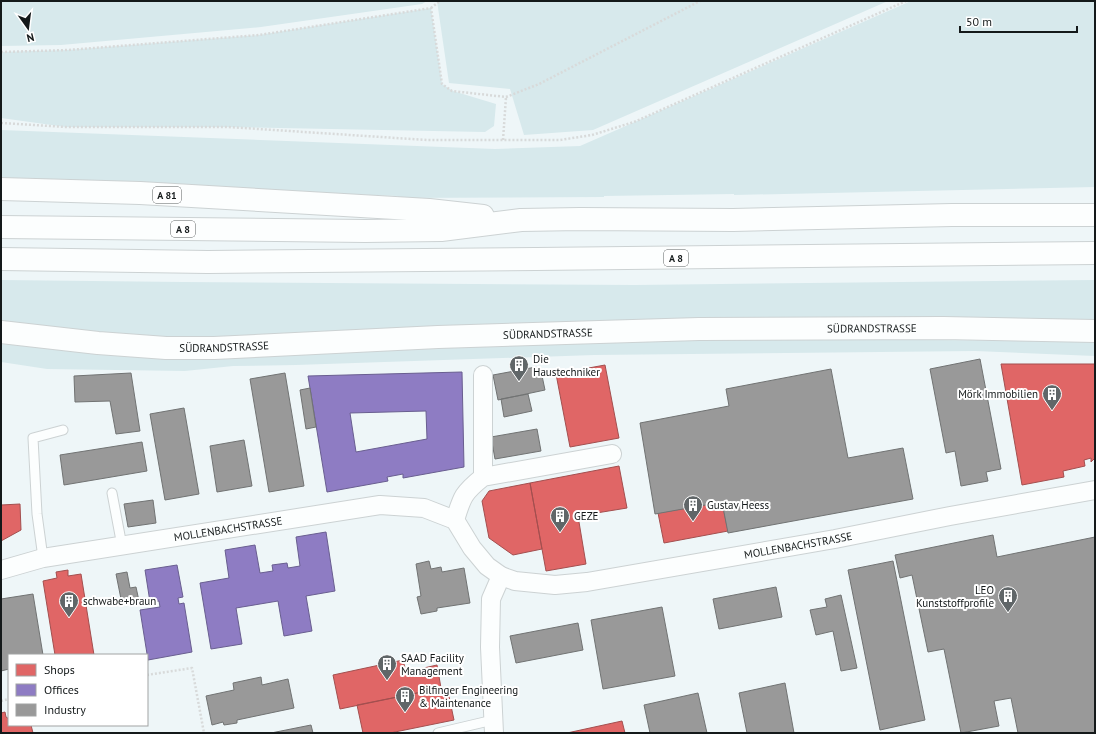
<svg xmlns="http://www.w3.org/2000/svg" width="1096" height="734" font-family="'PT Sans',sans-serif">
<rect width="100%" height="100%" fill="#eef6f8"/>
<path fill="#d7e9ec" d="M1 1H427L422 4 261 27 61 45 1 46Z
M437 1H888L593 130 524 135 510 89 449 83Z
M911 1H1095V187L734 195V194L604 196V197L398 198V196L342 194 115 181 1 178V130L495 149 580 146Z
M431 8 442 84 453 91 496 104 494 126 485 132 228 127H66L1 118V52L68 50 259 35Z
M1 280 183 282 635 285 1095 280V325L178 340 1 323Z
M736 339 1095 341V356L975 351 594 355 296 365 233 366 185 371 47 369 1 362V344L137 356Z"/>
<path fill="#e06666" stroke="#a34f4f" d="M1001 364H1095V458L1091 462V458L1084 460 1085 466 1063 471 1064 477 1022 485Z
M605 365 619 438 570 447 556 374Z
M619 466 627 508 578 516 586 564 546 571 530 483Z
M530 483 542 549 513 555 489 538 482 501 489 491Z
M722 502 728 531 664 543 658 513Z
M20 504 21 530 1 541V505Z
M68 570V576L81 574 94 655H55L43 581 57 578 56 572Z
M403 660 406 672 437 665 441 688 340 709 333 675Z
M447 687 454 720 390 733H363L357 705Z
M5 712 6 717 9 719V725H31L33 733H1V713Z
M622 721 625 733H567Z"/>
<path fill="#8e7cc3" stroke="#695e90" fill-rule="evenodd" d="M462 372 464 467 403 478V474L387 477 388 481 327 492 308 376ZM426 411 427 439 356 452 350 413Z
M326 532 335 591 306 596 312 631 284 636 278 601 236 608 242 644 211 649 200 583 229 578 225 550 255 545 260 573 273 571 272 565 287 563 288 568 300 566 296 537Z
M177 565 183 597 178 598 179 604 184 603 192 652 148 660 140 610 160 607 159 601 150 602 145 570Z"/>
<path fill="#999" stroke="#717373" d="M980 359 1001 469 986 472 988 481 961 486 955 451 946 453 930 369Z
M536 367 541 371 545 390 498 400 493 375Z
M831 369 848 458 903 448 913 499 728 533 722 502 655 514 640 423 729 406 726 389Z
M131 373 140 431 116 434 110 401 75 402 74 376Z
M285 373 304 486 269 492 250 379Z
M310 388 316 427 306 429 300 390Z
M528 394 532 411 504 417 501 399Z
M184 408 199 494 165 500 150 414Z
M537 429 541 451 495 459 491 437Z
M244 440 252 486 217 492 210 446Z
M142 442 147 471 64 485 60 455Z
M153 500 156 523 128 527 124 504Z
M993 535 997 557 1095 537V733H1018L1011 698 994 701 999 726 961 733 944 649 928 652 912 575 900 578 895 555Z
M429 561 431 569 441 567 442 572 464 568 470 603 437 608V611L421 614 417 597 421 596 416 564Z
M893 561 925 720 880 730 848 570Z
M127 572 130 588 136 587 139 601 122 604 116 574Z
M776 587 782 617 719 629 713 599Z
M33 594 43 655H9V669L1 671V599Z
M841 595 857 668 841 671 833 631 816 635 810 610 827 607 825 599Z
M662 607 675 676 603 689 591 620Z
M578 623 583 650 516 663 510 636Z
M261 677 262 685 288 679 294 708 237 720V723L224 725 223 722 212 725 206 696 234 690 233 683Z
M785 683 794 733H747L739 693Z
M698 693 707 733H650L644 705Z
M311 725 313 733H271Z"/>
<g fill="none" stroke-linecap="round" stroke-linejoin="round">
<defs>
<path id="lane" d="M112 493 122 546
M43 558 37 514 33 438 63 430
M438 733 493 720"/>
<g id="street">
<path d="M483 477V375"/>
<path d="M455 520C462 497 463 493 483 477L612 454"/>
<path id="s1" d="M1 570 43 558 380 505 424 508 455 520 472 548 487 566 501 576 515 581 555 585 587 582 835 539 950 516 1095 490"/>
<path d="M494 733 490 647 491 599 501 576"/>
</g>
<g id="secondary">
<path id="s2" d="M1 332 98 343 166 348H214L438 337 699 329 943 328 1095 331"/>
</g>
<path id="highway" d="M1 189 140 193 429 210 483 216
M1 227 365 231 441 230 521 220 580 219 733 220 952 215H1095
M1 259 208 262 536 259 1095 253"/>
</defs>
<use href="#lane" stroke="#ccd2d3" stroke-width="11"/>
<use href="#street" stroke="#ccd2d3" stroke-width="20"/>
<use href="#secondary" stroke="#ccd2d3" stroke-width="24"/>
<use href="#highway" stroke="#ccd2d3" stroke-width="24"/>
<path stroke="#d8dada" stroke-width="2.5" stroke-dasharray="2 2" stroke-linecap="butt" d="M431 8 440 1
M1 52 68 50 259 35 431 8 442 84 452 91 506 97 539 84 700 1
M1 123 66 127H228L427 140H560L592 135 634 122 906 1
M503 140 506 97
M147 675 192 668 204 733
M1 701 9 699"/>
<use href="#lane" stroke="#fcfefe" stroke-width="9"/>
<use href="#street" stroke="#fcfefe" stroke-width="18"/>
<use href="#secondary" stroke="#fcfefe" stroke-width="22"/>
<use href="#highway" stroke="#fcfefe" stroke-width="22"/>
</g>
<defs>
<symbol id="building-pin" viewBox="-11 -11 22 30"><path d="M0 17L-7.5 6A9.5 9.5 0 1 1 7.5 6Z" fill="#606668" stroke="#fff"/><path d="M-4-6H4V6H1V3H-1V6H-4ZM-2.5-4.3h1.7v1.8h-1.7ZM.8-4.3h1.7v1.8H.8ZM-2.5-1h1.7V.8h-1.7ZM.8-1h1.7V.8H.8Z" fill="#fff"/></symbol>
</defs>
<g fill-rule="evenodd">
<use href="#building-pin" x="508" y="354" width="22" height="30"/>
<use href="#building-pin" x="1041" y="383" width="22" height="30"/>
<use href="#building-pin" x="682" y="494" width="22" height="30"/>
<use href="#building-pin" x="549" y="505" width="22" height="30"/>
<use href="#building-pin" x="997" y="585" width="22" height="30"/>
<use href="#building-pin" x="58" y="590" width="22" height="30"/>
<use href="#building-pin" x="376" y="653" width="22" height="30"/>
<use href="#building-pin" x="394" y="685" width="22" height="30"/>
</g>
<g text-anchor="middle" stroke-width="4" stroke-linejoin="round" paint-order="stroke">
<g fill="#fff" stroke="#5a5e5f" stroke-width="1">
<rect x="153" y="187" width="28" height="16" rx="3"/>
<rect x="171" y="221" width="24" height="16" rx="3"/>
<rect x="664" y="250" width="24" height="16" rx="3"/>
</g>
<g font-size="10" font-weight="bold" fill="#14191a">
<text x="167" y="199">A 81</text>
<text x="183" y="233">A 8</text>
<text x="676" y="262">A 8</text>
</g>
<g font-size="11" fill="#14191a" stroke="#fff">
<text dy="4" stroke="none"><textPath href="#s2" startOffset="872">SÜDRANDSTRASSE</textPath></text>
<text dy="4" stroke="none"><textPath href="#s2" startOffset="548">SÜDRANDSTRASSE</textPath></text>
<text dy="4" stroke="none"><textPath href="#s2" startOffset="224">SÜDRANDSTRASSE</textPath></text>
<text dy="4" stroke="none"><textPath href="#s1" startOffset="231">MOLLENBACHSTRASSE</textPath></text>
<text dy="4" stroke="none"><textPath href="#s1" startOffset="837">MOLLENBACHSTRASSE</textPath></text>
</g>
<g font-size="11" fill="#14191a" stroke="#fff" text-anchor="start">
<text x="533" y="363">Die<tspan x="533" dy="13">Haustechniker</tspan></text>
<text x="1038" y="398" text-anchor="end">Mörk Immobilien</text>
<text x="707" y="509">Gustav Heess</text>
<text x="574" y="520">GEZE</text>
<text x="994" y="594" text-anchor="end">LEO<tspan x="994" dy="13">Kunststoffprofile</tspan></text>
<text x="83" y="605">schwabe+braun</text>
<text x="401" y="662">SAAD Facility<tspan x="401" dy="13">Management</tspan></text>
<text x="419" y="694">Bilfinger Engineering<tspan x="419" dy="13">&amp; Maintenance</tspan></text>
</g>
</g>
<rect width="1096" height="734" fill="none" stroke="#14191a" stroke-width="4"/>
<rect x="8" y="654" width="140" height="72" fill="#ffffff" stroke="#a1a3a3"/>
<rect x="16" y="664" width="20" height="12" fill="#e06666" stroke="#a1a3a3"/>
<text x="44" y="674" font-size="12" fill="#14191a">Shops</text>
<rect x="16" y="684" width="20" height="12" fill="#8e7cc3" stroke="#a1a3a3"/>
<text x="44" y="694" font-size="12" fill="#14191a">Offices</text>
<rect x="16" y="704" width="20" height="12" fill="#999999" stroke="#a1a3a3"/>
<text x="44" y="714" font-size="12" fill="#14191a">Industry</text>
<g transform="translate(28 28) rotate(166)" stroke="#ffffff" stroke-width="3" paint-order="stroke">
<path d="M0-3L7 15L0 10L-7 15Z" fill="#14191a"/>
<text y="-6" font-size="11" font-weight="bold" text-anchor="middle" fill="#14191a">N</text>
</g>
<path d="M960 26v6h117v-6" fill="none" stroke="#14191a" stroke-width="2"/>
<text x="966" y="26" font-size="12" fill="#14191a" stroke="#ffffff" stroke-width="3" paint-order="stroke">50 m</text>
</svg>
